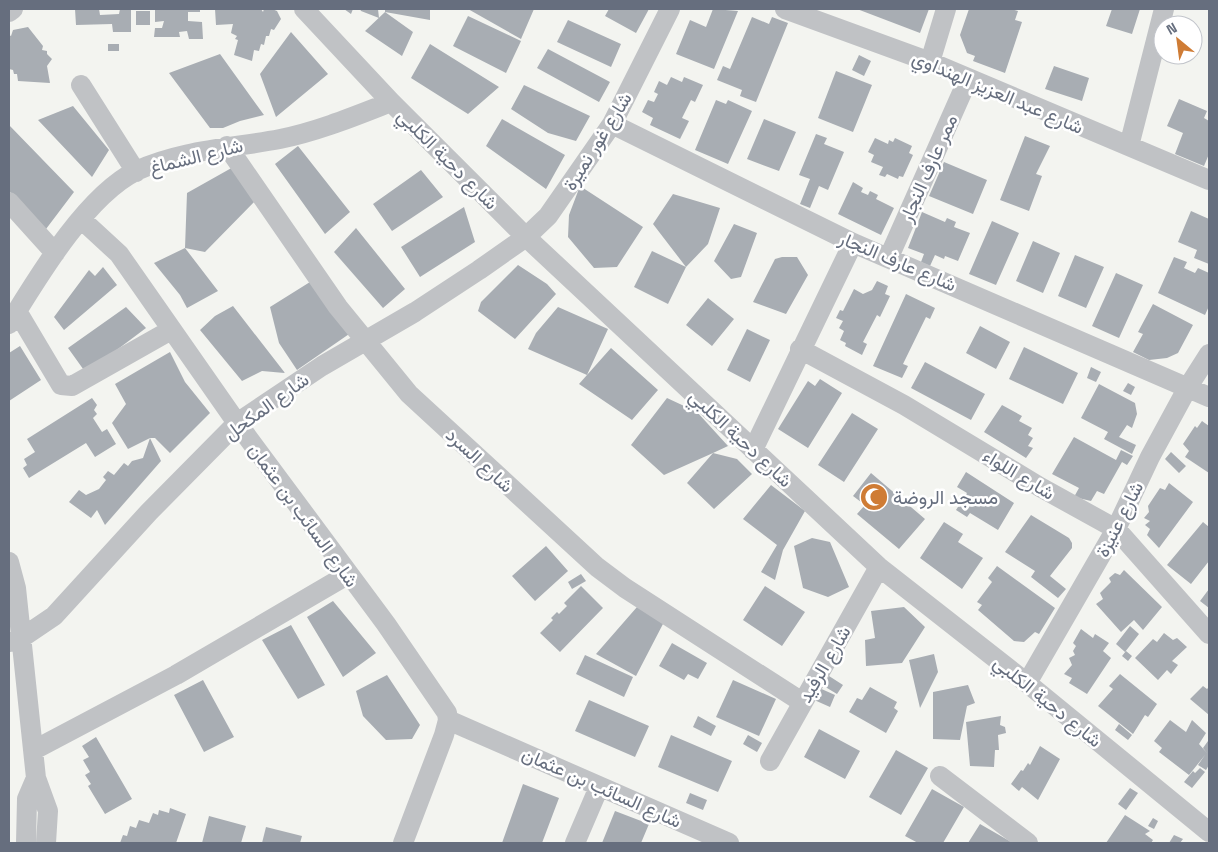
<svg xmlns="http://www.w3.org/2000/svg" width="1218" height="852" font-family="'Space Grotesk',Vazirmatn,sans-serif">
<rect width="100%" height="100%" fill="#f3f4f0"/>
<path fill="#a8adb3" d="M75 9H99L100 15 119 14 120 9 131 10V32H113L112 24 76 25Z
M155 9H200V12H188V21L202 22 203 39H189L187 31 179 32 180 37H154L155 28H162L164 21 155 22Z
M215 9H261L263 12 264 9H272L277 11 281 19 274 30 271 29 269 36H266L264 45 261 44 259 51 254 50 252 61 234 55 238 40 235 39 237 36 231 33 233 24 216 25Z
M344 9H353L351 14Z
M360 9H378L379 18 361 11Z
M385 9H430V20L385 12Z
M468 9H534L521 39Z
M609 9H649L636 33 605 16Z
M713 9 738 11 714 69 676 54 690 20 706 27Z
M857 9H929L920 33Z
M969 9H1011L1018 11 1015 20 1022 22 1005 73 973 61 975 56 967 53 960 35Z
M1112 9H1140L1132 34 1106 26Z
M136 11H150V25H136Z
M385 12 413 32 402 56 365 31Z
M468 16 521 41 506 73 453 46Z
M752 17 769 24 772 17 788 23 756 102 740 96 742 90 717 80 723 66 730 69Z
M568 20 621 44 611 67 557 42Z
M28 27 43 46 42 50 47 51V54L52 59 47 66 50 83 18 81 17 74H14L13 70 9 69V35L11 36 13 30Z
M291 32 328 74 276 117 260 74Z
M108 44H119V51H108Z
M430 44 499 87 468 114 411 78Z
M548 49 610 82 599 102 537 68Z
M220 54 264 115 240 121 223 128H210L169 73Z
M859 55 871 61 864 76 852 70Z
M1054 66 1089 78 1082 101 1045 89Z
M836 71 872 85 853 132 818 118Z
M671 77 682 82 684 77 703 85 695 102 691 100 682 118 689 121 680 139 650 125 653 118 642 112 648 100 654 102 658 94 654 92 659 81 667 85Z
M524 85 590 116 576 141 548 133 511 109Z
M1179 99 1207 111 1204 118 1209 121V154L1204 166 1175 154 1183 133 1167 126Z
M716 100 726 104 728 100 752 111 728 164 695 150Z
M73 106 109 150 92 177 38 120Z
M502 119 565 155 546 189 486 146Z
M764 119 796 132 779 171 747 159Z
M9 125 74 192 46 229 9 191Z
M816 134 827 138 824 144 844 152 828 190 819 186 810 208 800 204 810 179 799 175Z
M1025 136 1050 146 1036 174 1042 176 1029 211 1000 200Z
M875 138 888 144 889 140 893 142 895 138 912 146 909 153 913 155 903 177 899 176 898 179 887 174 885 177 879 175 883 167 871 162 874 155 868 152Z
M298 146 350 212 325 234 275 164Z
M944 162 987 180 973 214 929 196Z
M235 166 257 199 205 252 185 248 187 193Z
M421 170 443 197 392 231 373 204Z
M853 182 863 188 861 192 868 195 870 191 878 195 876 199 894 208 881 235 838 214Z
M580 186 643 227 617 267 594 268 568 237 569 215Z
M673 194 720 208 708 244 686 267 653 224Z
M464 207 475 242 420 277 401 247Z
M1191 211 1209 219V264L1194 258 1197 250 1178 242Z
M922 212 945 222 947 218 956 222 954 227 970 233 958 261 945 256 944 259 935 255 930 266 921 262 924 254 908 248Z
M992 221 1019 233 996 285 969 274Z
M734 224 757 233 741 277 731 279 714 261Z
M356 228 405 289 383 308 334 252Z
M1033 241 1060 253 1043 293 1016 281Z
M185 248 218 291 187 308 180 295 154 263Z
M652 251 686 267 668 304 634 287Z
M1075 255 1104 267 1086 308 1058 296Z
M782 257H797L808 275 786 314 753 302 775 259Z
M1174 257 1187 262 1184 268 1195 273 1198 268 1209 273V306L1205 315 1158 293Z
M518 265 547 284 556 294 515 339 478 311 481 302Z
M103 267 117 285 64 330 54 317 89 270 95 276Z
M1116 273 1143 285 1119 338 1092 326Z
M877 281 888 286 885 294 890 296 880 317 877 315 863 342 867 344 862 355 845 346 846 343 840 340 844 331 839 328 843 321 836 318 840 310 843 311 854 289 863 294 872 290Z
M310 282 352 332 297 370 279 343 270 307Z
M906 294 935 308 930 319 926 317 903 364 908 366 902 378 873 366Z
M708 298 734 319 712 346 686 325Z
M1153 304 1193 325 1178 353 1167 358 1149 360 1133 352 1143 334 1138 332Z
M233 306 285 373 262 371 242 381 200 330 215 316Z
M126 307 146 328 86 373 68 348Z
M558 307 608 329 587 375 611 348 658 390 632 420 579 384 587 375 528 349 536 333Z
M980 326 1010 342 996 369 966 353Z
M747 329 770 340 750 382 727 370Z
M20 346 41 380 9 401V353Z
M1024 347 1078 373 1063 404 1009 379Z
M170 352 185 382 210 413 170 453 155 438H150L128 449 112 423 126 404 115 384Z
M925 362 985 394 971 420 911 388Z
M1091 367 1101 372 1096 382 1087 378Z
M820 379 842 393 808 448 778 429 808 381 815 386Z
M1128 383 1135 387 1131 395 1123 391Z
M1099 384 1135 403 1137 414 1132 428 1127 425 1119 437 1136 445 1132 454 1104 439 1108 432 1081 418Z
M92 398 97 405 94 410 97 414 93 418 102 432 107 429 116 444 95 457 86 443 29 478 23 468 27 465 24 459 35 452 27 439Z
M667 398 697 412 728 446 713 453 737 459 752 474 714 509 687 483 713 453 664 475 631 445Z
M1002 405 1022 416 1019 421 1032 428 1028 435 1033 438 1028 446 1033 448 1026 458 984 432Z
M852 413 878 429 844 482 818 465Z
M1202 421 1209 426V473L1185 457 1189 451 1183 444 1195 426 1197 428Z
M1074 437 1116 460 1121 450 1133 456 1127 465 1122 462 1104 494 1097 491 1091 501 1074 497 1079 488 1052 474Z
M150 438 161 461 105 525 97 510 91 518 69 502 79 490 86 495 99 489 106 480 103 477 108 471 114 475 124 463 128 466 132 461 143 458Z
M1171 452 1186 466 1179 473 1165 459Z
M966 472 1014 503 998 530 970 513 967 517 956 510 967 493 957 487Z
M871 473 925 519 899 549 857 514 865 505 853 496Z
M1169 483 1193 502 1159 548 1147 535 1150 529 1145 525 1150 521 1144 518 1149 512 1148 506 1160 488 1165 490Z
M771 485 805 511 783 550 775 580 761 572 777 545 743 519Z
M1031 515 1069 538 1072 543V548L1050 576 1066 589 1058 598 1031 577 1035 571 1005 552Z
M944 522 963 534 958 542 983 558 962 589 920 558Z
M1203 522 1209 527V561L1191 584 1167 565Z
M812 538 830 542 849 587 828 597 803 588 794 546Z
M546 546 568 571 535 601 512 576Z
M997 566 1055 608 1039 634 1035 632 1024 642 1014 641 978 610 982 605 977 602 992 582 988 578Z
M1124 570 1162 607 1143 630 1134 620 1121 632 1096 604 1103 599 1100 593 1111 582 1109 578 1115 573 1120 575Z
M581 574 586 581 572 589 568 582Z
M581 586 603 608 560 652 540 633 553 620 551 618 557 612 559 614 567 606 564 603Z
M765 586 805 612 782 646 743 620Z
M1209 589V608L1200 601Z
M333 601 376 653 343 677 307 617Z
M637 607 664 622 636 676 596 654Z
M904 607 925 627 902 663 866 666 865 640 875 638 871 611Z
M291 625 325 685 298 699 262 640Z
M1130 626 1139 634 1125 652 1116 644Z
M1081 629 1093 638 1095 634 1109 643 1103 651 1111 658 1087 694 1069 683 1072 678 1064 674 1072 665 1069 658 1075 655 1073 651 1076 646 1073 643Z
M1164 633 1173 640 1177 638 1187 647 1172 661 1178 665 1171 674 1167 670 1158 680 1135 658 1153 639 1157 642Z
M672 643 707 663 698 679 688 674 684 680 659 666Z
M1126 651 1132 656 1128 661 1122 656Z
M934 654 938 672 920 708 909 660Z
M585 655 633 677 624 697 576 674Z
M1120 674 1157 704 1148 717 1145 715 1133 734 1098 706 1113 689 1109 686Z
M387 675 420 725 412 739 386 740 363 716 356 691Z
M829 676 843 685 837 694 822 685Z
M203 680 234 737 204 752 174 695Z
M733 680 776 699 759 736 716 717Z
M968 685 975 703 967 706 960 740 933 739V692Z
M1203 686 1207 689 1209 687V715L1190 699Z
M817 687 835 695 830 707 812 699Z
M870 687 897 702 894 708 898 711 886 733 849 712 857 698 862 700Z
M589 700 649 726 635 757 575 731Z
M698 716 716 726 711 736 693 727Z
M1001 716 1000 725 1005 727 1006 733 998 735 999 750H995L994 767 970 766 966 722Z
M1170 720 1186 732 1192 720 1206 733 1199 744 1207 753 1203 748 1208 741 1209 742V765L1206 770 1198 765 1205 755 1189 775 1159 752 1162 748 1154 741Z
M1119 724 1132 735 1128 740 1115 730Z
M819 729 860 751 845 779 804 757Z
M671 735 732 761 718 792 658 767Z
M748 735 762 743 757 752 743 744Z
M96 737 132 799 105 814 88 786 91 784 85 775 90 772 83 760 89 757 82 746Z
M1040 746 1060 759 1038 800 1022 787 1019 791 1011 784 1021 770 1023 771 1028 763 1030 765Z
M896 750 928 768 901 815 869 797Z
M1200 768 1205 772 1192 788 1184 782 1193 771 1195 773Z
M523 784 559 798 542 843H502Z
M1130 788 1138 793 1126 810 1118 804Z
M932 789 964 807 943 843H918L905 836Z
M690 793 707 800 703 810 686 803Z
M170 808 186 814 176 843H120L123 835 127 836 130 826 136 828 139 820 149 823 153 813 158 815 159 810 169 813Z
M615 811 649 824 641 843H602Z
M1125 815 1150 831 1145 834 1153 840 1151 843H1106Z
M209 816 246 826 241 843H202Z
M1153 818 1158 821 1154 829 1148 826Z
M980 824 1013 843H968Z
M266 827 302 836 300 843H262Z
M1174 835 1183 839 1180 843H1169Z"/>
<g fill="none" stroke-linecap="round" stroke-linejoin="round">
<path stroke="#c0c2c5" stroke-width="20" d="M304 9 391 102 526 237 879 567 1027 683 1209 832
M785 9 930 62 1209 180
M9 12 13 9
M930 62 946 9
M81 85 136 172
M612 124 853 243 1209 397
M227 146 338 307 409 394 597 567 625 588 802 702
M1129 146 1164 9
M9 202 55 253
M81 219 119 254 237 423 386 624 447 713 448 720 444 735 403 843
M889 257 968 79
M17 311 61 385 72 386 171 330
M9 324C38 277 86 196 136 171 181 150 233 148 280 139 319 131 355 116 391 102
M800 349 904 405 1040 487 1116 529 1209 634
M753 450 853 243
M9 562 16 588 36 778 48 811 46 843
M9 642 20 639 54 616 149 512 237 423 322 366 415 312 479 270 526 237 548 216 612 124 670 9
M1027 683 1116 529 1150 457 1188 387 1209 354
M448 720 729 843
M34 750 176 675 347 575
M770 761 879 567
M940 776 1028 843
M26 843 27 799 36 778
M575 843 599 787"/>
</g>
<defs>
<symbol id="mosque-disc" viewBox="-11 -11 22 22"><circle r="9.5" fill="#cf7c35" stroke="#fff"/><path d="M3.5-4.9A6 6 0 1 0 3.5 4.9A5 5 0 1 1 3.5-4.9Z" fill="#fff"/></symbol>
</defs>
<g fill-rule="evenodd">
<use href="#mosque-disc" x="858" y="481" width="32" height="32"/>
</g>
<g text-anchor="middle" stroke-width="5" stroke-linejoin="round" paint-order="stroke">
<g font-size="19" fill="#666e7e" stroke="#fff">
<text transform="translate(998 92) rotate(23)" y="7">شارع عبد العزيز الهنداوي</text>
<text transform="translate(597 141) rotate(-58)" y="7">شارع غور نميرة</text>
<text transform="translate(196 156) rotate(-14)" y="7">شارع الشماغ</text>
<text transform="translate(448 159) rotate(45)" y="7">شارع دحية الكلبي</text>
<text transform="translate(928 168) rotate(-66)" y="7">ممر عارف النجار</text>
<text transform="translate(898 261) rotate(23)" y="7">شارع عارف النجار</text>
<text transform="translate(266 406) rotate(-36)" y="7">شارع المكحل</text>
<text transform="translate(741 438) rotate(43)" y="7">شارع دحية الكلبي</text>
<text transform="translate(480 460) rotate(43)" y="7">شارع السرد</text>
<text transform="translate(1019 474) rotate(31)" y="7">شارع اللواء</text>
<text transform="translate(304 515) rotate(54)" y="7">شارع السائب بن عثمان</text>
<text transform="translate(1119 519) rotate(-63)" y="7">شارع عنيزة</text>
<text transform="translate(824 664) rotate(-60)" y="7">شارع الرفيد</text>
<text transform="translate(1048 701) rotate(39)" y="7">شارع دحية الكلبي</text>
<text transform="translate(602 787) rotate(24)" y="7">شارع السائب بن عثمان</text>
</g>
<g font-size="19" fill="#666e7e" stroke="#fff" text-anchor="start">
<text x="893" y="504">مسجد الروضة</text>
</g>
</g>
<rect width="1218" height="852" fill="none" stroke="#666e7e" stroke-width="20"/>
<g transform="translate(1178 40) rotate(331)"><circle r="24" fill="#ffffff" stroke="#c2c5cb"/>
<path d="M0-4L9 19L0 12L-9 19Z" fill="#cf7c35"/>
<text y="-8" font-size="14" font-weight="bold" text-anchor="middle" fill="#666e7e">N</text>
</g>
</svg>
